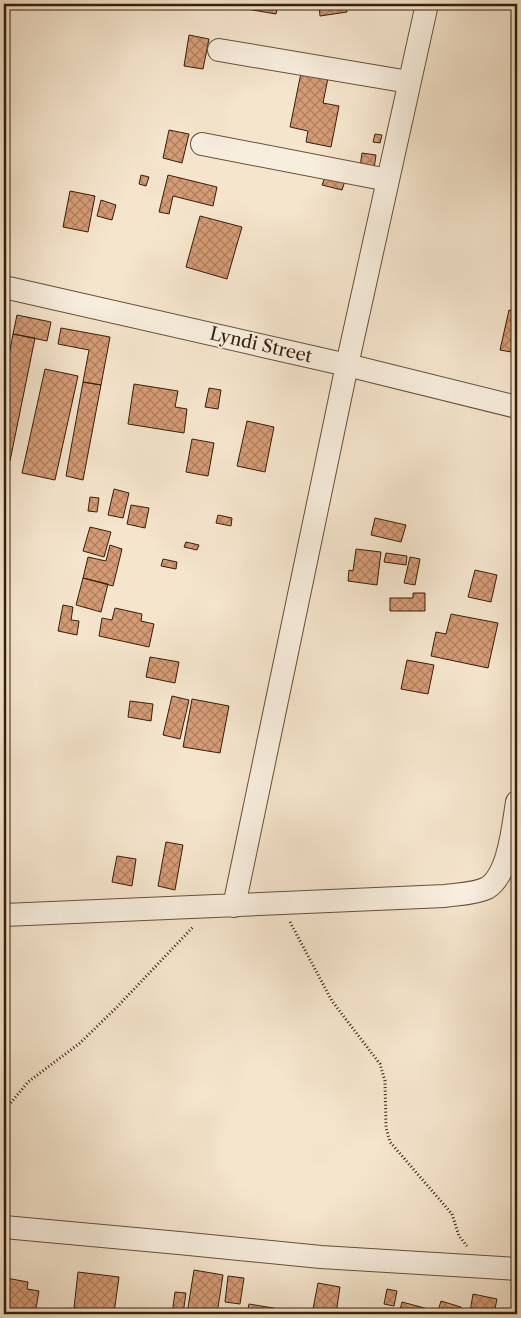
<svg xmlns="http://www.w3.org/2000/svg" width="521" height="1318" font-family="'Libre Caslon Text',serif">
<defs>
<pattern id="building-cross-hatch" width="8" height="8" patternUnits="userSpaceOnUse" patternTransform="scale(1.25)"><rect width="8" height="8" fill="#d59b75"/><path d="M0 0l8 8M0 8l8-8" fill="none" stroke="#ae7e5e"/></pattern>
</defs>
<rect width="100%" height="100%" fill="#f5e5cd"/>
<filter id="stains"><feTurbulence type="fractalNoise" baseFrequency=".004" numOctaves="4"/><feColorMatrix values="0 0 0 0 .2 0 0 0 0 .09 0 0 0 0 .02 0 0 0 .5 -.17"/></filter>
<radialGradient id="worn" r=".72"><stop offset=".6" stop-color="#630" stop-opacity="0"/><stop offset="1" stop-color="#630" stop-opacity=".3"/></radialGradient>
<path fill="url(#building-cross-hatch)" stroke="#361f08" d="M242 4H278L276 14 241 8Z
M319 4H346L347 12 320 16Z
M189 35 209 39 203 69 184 66Z
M301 73 328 78 323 103 339 106 331 147 306 142 308 131 290 127Z
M169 130 189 134 182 163 163 158Z
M375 134 382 135 380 143 373 142Z
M362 153 376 155 374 169 360 167Z
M141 175 149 177 146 186 139 184Z
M168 175 217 187 213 206 173 196 169 214 159 212Z
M326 175 345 181 342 190 322 185Z
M70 191 95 196 88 232 63 227Z
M101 200 116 205 112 220 97 216Z
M200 216 242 227 227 279 186 267Z
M509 310 517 312V353L500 350Z
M4 313 9 315 5 336 4 335Z
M17 315 51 322 47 341 13 334Z
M61 328 110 337 101 385 83 382 89 350 58 344Z
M13 334 35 338 10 461 4 460V382Z
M45 369 78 376 55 480 22 473Z
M83 382 101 385 83 480 66 476Z
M134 384 178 391 175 407 187 409 184 433 128 424Z
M209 388 221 390 218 409 205 407Z
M247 421 274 427 265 472 237 466Z
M192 439 214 443 208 476 186 472Z
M114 489 129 493 123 518 108 515Z
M90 497 99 498 97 512 88 511Z
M131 505 149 508 145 528 127 524Z
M218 515 232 518 231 526 216 523Z
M375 518 406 525 401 542 371 535Z
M90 527 111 532 104 557 83 551Z
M186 542 199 545 197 550 184 547Z
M110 545 122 549 113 586 83 578 88 557 106 561Z
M356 549 381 552 377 585 348 581 349 570 353 571Z
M386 553 407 556 406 565 384 562Z
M410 557 420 559 415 585 404 583Z
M163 559 177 562 176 569 161 566Z
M475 570 497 575 491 602 468 597Z
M83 578 108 584 101 612 76 605Z
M413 593H425V611H390V598H413Z
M63 605 73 607 71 620 79 621 77 635 58 631Z
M115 608 142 614 141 621 154 624 149 647 99 636 102 618 112 620Z
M451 614 498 623 488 668 431 656 436 632 446 634Z
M150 657 179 662 175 683 146 677Z
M407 660 434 665 428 694 401 689Z
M172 696 189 700 180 739 163 735Z
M192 699 229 706 220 753 183 747Z
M130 701 153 704 151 721 128 717Z
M4 836 8 837 4 868Z
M166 842 183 845 175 890 158 886Z
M117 856 136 859 132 886 112 882Z
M194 1270 223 1275 217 1314H187Z
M78 1272 119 1277 114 1313 74 1308Z
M228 1276 244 1278 240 1304 225 1302Z
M6 1278 28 1282 27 1289 39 1291 35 1314H4V1285Z
M318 1283 340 1287 336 1314H312Z
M387 1289 397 1291 394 1306 384 1304Z
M175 1292 186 1293 183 1314H172Z
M473 1294 497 1299 494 1314 470 1312Z
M441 1301 461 1307 459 1314H437Z
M402 1302 432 1310 430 1314H399Z
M249 1304 303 1313V1314H247Z
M56 1311 74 1313V1314H55Z"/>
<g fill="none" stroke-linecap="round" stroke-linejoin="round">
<defs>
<path id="street" d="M219 50 409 82
M202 144 388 180
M4 287 347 365 517 407
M234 906 347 365 427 4
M4 915 445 896C458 894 475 894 487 888 509 875 513 826 517 802
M4 1227 179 1243 321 1257 517 1269"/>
</defs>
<use href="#street" stroke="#665039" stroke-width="24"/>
<path stroke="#361f08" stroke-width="3" stroke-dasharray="1 2.5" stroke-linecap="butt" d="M290 922 332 1001 380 1064 385 1081 386 1127 390 1142 452 1214 459 1236 467 1246
M4 1111 28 1082 80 1043 117 1007 193 927"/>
<use href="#street" stroke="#f8eede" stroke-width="22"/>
</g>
<g text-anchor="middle" stroke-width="4" stroke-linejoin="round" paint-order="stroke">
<g font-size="18" fill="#361f08" stroke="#f8eede">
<text transform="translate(261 345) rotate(13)" y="6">Lyndi Street</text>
</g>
</g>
<rect width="521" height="1318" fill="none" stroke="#f5e5cd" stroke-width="20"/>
<rect x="5" y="5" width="511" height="1308" fill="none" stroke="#361f08" stroke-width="2.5"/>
<rect x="10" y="10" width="501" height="1298" fill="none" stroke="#361f08"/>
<rect width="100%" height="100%" filter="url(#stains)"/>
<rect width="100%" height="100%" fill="url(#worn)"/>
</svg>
